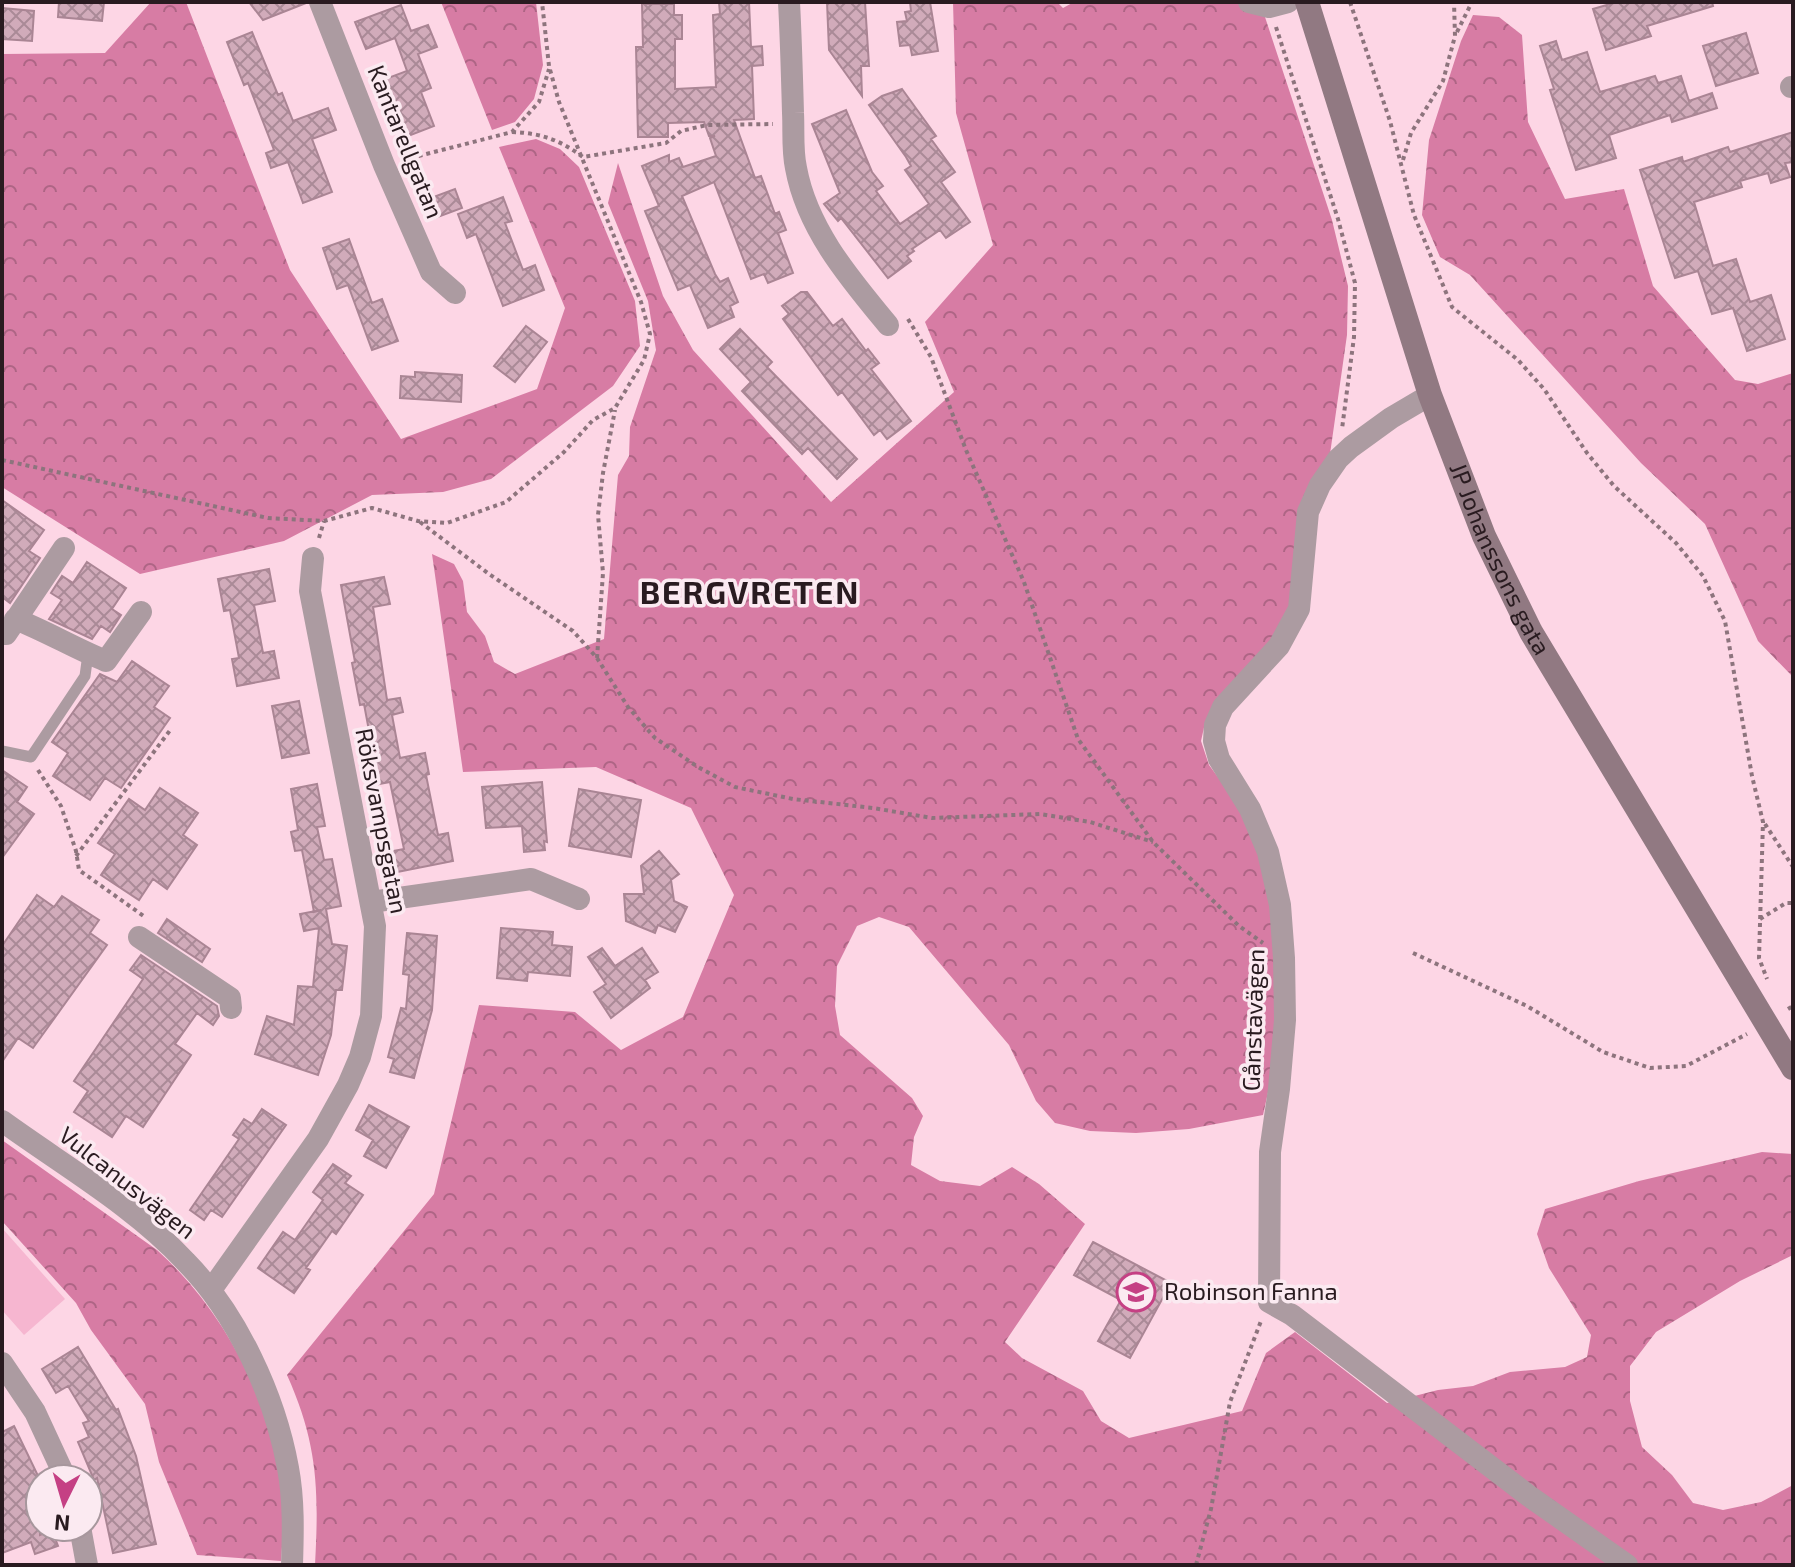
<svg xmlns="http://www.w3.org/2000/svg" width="1795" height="1567" font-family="'Exo 2',sans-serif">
<defs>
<pattern id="forest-crowns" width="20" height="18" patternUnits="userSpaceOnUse" patternTransform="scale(2)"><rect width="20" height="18" fill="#d77ca4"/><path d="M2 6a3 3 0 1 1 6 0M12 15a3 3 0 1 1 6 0" fill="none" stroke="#ae6585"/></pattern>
<pattern id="building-cross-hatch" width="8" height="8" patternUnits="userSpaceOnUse" patternTransform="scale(2)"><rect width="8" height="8" fill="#d1abba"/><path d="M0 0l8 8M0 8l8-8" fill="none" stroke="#aa8a97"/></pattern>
</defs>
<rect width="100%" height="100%" fill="#fdd6e5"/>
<path fill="url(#forest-crowns)" d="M151 2H186L290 270 401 439 537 389 565 308 499 147 536 139 560 149 579 167 635 301 640 346 613 386 491 479 443 492 372 495 284 541 140 574 2 487V54L105 53Z
M441 2H536L543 65 534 99 515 122 492 130Z
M953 2H1057L1063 8 1074 2H1235L1265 17 1332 220 1348 286 1347 335 1329 461 1292 607 1273 639 1205 723 1201 741 1209 765 1243 811 1259 853 1273 906 1275 1019 1269 1088 1263 1115 1189 1129 1136 1133 1090 1131 1055 1123 1036 1101 1009 1045 909 927 879 917 857 926 837 966 835 1006 840 1035 912 1098 923 1116 914 1137 911 1165 940 1181 980 1186 1012 1167 1039 1184 1085 1224 1005 1342 1022 1358 1083 1391 1101 1421 1129 1438 1242 1411 1266 1353 1295 1332 1387 1403 1438 1390 1473 1386 1510 1372 1565 1367 1587 1357 1591 1335 1549 1268 1537 1234 1545 1209 1639 1181 1762 1152 1793 1154V1255L1740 1281 1656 1332 1630 1366V1401L1642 1447 1672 1475 1693 1503 1723 1510 1761 1502 1793 1485V1565H315C319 1490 318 1444 287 1375L434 1194 479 1005 575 1012 621 1050 683 1017 734 895 691 808 596 767 463 772 432 554 454 564 463 581 467 612 485 636 494 662 515 674 604 639 618 475 629 456 630 427 656 350 648 301 608 203 618 163 663 296 693 350 831 502 954 392 925 322 993 245 956 113Z
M1473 15 1499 17 1522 35 1528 122 1565 199 1624 189 1653 286 1735 380 1758 384 1793 373V677L1758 641 1705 524 1641 463 1470 275 1440 257 1422 215 1429 140 1461 41Z
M2 1140 157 1250C229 1315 279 1414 283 1512 284 1528 282 1545 281 1561L197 1555 159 1462 145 1404 91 1330 76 1303 2 1221Z"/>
<path fill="#f6b6d0" d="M2 1228 65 1299 24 1335 2 1310Z"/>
<path fill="url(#building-cross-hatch)" stroke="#aa8594" stroke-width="2" d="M59 2H104L102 21 58 17Z
M249 2H306V3L263 20Z
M719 2H749L751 47 762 46 763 65 752 66 754 119 734 120 755 178 761 176 775 214 779 212 786 230 778 233 793 273 768 283 764 274 751 279 714 182 682 196 715 274 720 282 728 278 738 302 730 306 734 317 708 328 690 285 678 290 645 211 659 206 642 166 669 155V162L679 158 683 167 716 156 710 138 715 136H709L704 122 668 123V137H638L636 47H643L642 4H674V15H682V39H675V89L716 87 713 15 720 14Z
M827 2H865L869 66H861L862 96 829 50Z
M910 2H930L938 51 912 55 910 45 900 46 897 22 907 21 905 12 911 11Z
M1617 2H1712L1713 6 1647 26 1651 36 1606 50 1593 9Z
M401 5 411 31 428 25 437 47 418 54 431 88 421 92 434 126 403 138 380 81 407 71 395 38 366 49 355 22Z
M2 8 34 11 32 41 2 39Z
M252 32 278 95 282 93 293 121 328 108 336 130 312 139 332 192 303 203 288 162 271 168 266 153 274 150 248 83 244 85 227 42Z
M1746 33 1758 73 1716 86 1703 46Z
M1556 41 1562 60 1587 52 1600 92 1655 76 1658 83 1681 76 1689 101 1712 93 1717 108 1672 122 1670 115 1609 135 1616 158 1576 170 1550 90 1554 89 1540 46Z
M902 89 936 136 931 139 955 172 941 182 970 222 946 238 940 230 912 249 914 251 907 256 911 261 888 278 841 218 838 221 824 204 840 193 812 124 846 110 872 172 883 186 876 191 900 224 929 204 905 170 911 166 906 157 869 105 882 96Z
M1793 132V162L1785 163 1790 177 1771 183 1768 173 1740 181 1742 187 1694 202 1713 266 1736 259 1750 302 1771 295 1785 339 1747 351 1733 308 1712 314 1698 271 1675 278 1640 170 1682 157 1683 162 1728 147 1730 152Z
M455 189 462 208 435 218 428 199Z
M503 197 512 221 505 223 523 270 535 265 544 290 503 306 476 234 467 238 458 214Z
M349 239 372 303 382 299 398 341 372 350 348 285 337 289 323 248Z
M801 292H807L833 326 842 319 866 351 868 349 879 363 871 369 911 421 887 439 880 430 874 435 842 392 838 395 783 319 789 314 782 306Z
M526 326 547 342 515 382 494 366Z
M740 329 772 362 767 367 857 459 837 479 808 448 802 454 742 391 751 382 720 349Z
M415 372 462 375 461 402 400 398 401 376 415 377Z
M2 500 44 530 29 551 40 558 10 603 2 597Z
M87 562 126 588 112 609 121 615 110 632 101 626 92 639 49 619 62 600 51 593 62 576 73 583Z
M269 569 275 601 254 605 263 653 274 651 279 678 237 686 232 659 239 658 230 610 224 611 218 579Z
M384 577 390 604 373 607 387 700 400 698 403 712 392 715 400 758 425 753 429 774 426 775 438 835 448 833 453 861 397 872 393 851 404 849 390 782 379 784 364 704 360 705 352 663 355 662 341 585Z
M132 661 169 686 154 707 170 718 121 788 105 778 90 800 53 776 68 753 52 742 100 674 117 682Z
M299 701 309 753 282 758 272 706Z
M2 770 27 787 17 802 34 814 2 858Z
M542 782 547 842 544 841 545 850 524 852 522 826 486 828 482 787Z
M317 784 325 826 317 827 324 860 332 859 341 906 326 909 332 944 347 946 342 990H336L331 1035 318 1075 255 1054 267 1016 294 1025 298 986 313 987 319 928 304 931 300 914 321 910 314 912 302 850 295 851 291 832 298 830 291 789Z
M160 788 198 813 183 835 197 845 167 889 153 879 139 900 101 875 115 854 98 843 129 799 145 810Z
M579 789 641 800 631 857 569 846Z
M659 851 679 874 671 880 674 901 687 907 675 932 658 925 655 933 626 921 624 894H644L641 866Z
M37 895 54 907 62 896 99 920 90 933 107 945 33 1048 18 1038 2 1062V946Z
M167 919 210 949 202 962 158 933Z
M501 928 553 932 552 945 572 947 570 976 528 972 527 981 497 978Z
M407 933 437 936 432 1010 414 1078 390 1072 394 1059 388 1057 401 1008 406 1009 409 975 403 974Z
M602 948 615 966 642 948 658 972 645 980 650 988 611 1018 594 992 606 984 588 957Z
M141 955 217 1006 219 1016 213 1025 197 1013 175 1044 191 1055 143 1127 126 1116 112 1137 74 1112 88 1091 74 1081 143 979 130 970Z
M369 1105 409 1127 386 1168 364 1156 373 1140 356 1130Z
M262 1109 286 1125 222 1217 211 1210 204 1220 190 1210 239 1139 233 1135 244 1119 252 1124Z
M333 1164 351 1176 345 1183 363 1195 336 1234 332 1231 306 1268 310 1270 294 1293 258 1268 283 1232 295 1240 323 1200 313 1192Z
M1093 1242 1171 1283 1130 1358 1098 1341 1121 1300 1074 1275Z
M78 1347 116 1410 118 1409 136 1456 156 1544 113 1553 97 1478 94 1480 78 1442 89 1437 83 1423 89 1421 68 1386 56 1393 42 1369Z
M14 1426 40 1480V1535L52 1530 58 1546 35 1554 31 1542 2 1553V1432Z"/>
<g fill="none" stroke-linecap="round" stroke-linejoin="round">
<path stroke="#8d747d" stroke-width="4" stroke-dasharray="4 4" stroke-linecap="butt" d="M1350 2 1390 121 1414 215 1452 307 1518 360 1544 389 1587 453 1614 486 1676 543 1703 576 1725 621 1752 776 1763 822 1759 958 1767 979
M1276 27 1338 219 1355 283 1354 337 1342 429
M1457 32 1472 2
M512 132C541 133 560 140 583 157L666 143 681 131 707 125 773 124
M403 160 512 132 539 102 549 69
M1403 160 1411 133 1443 81 1455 36 1454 2
M908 319 931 357 966 450 1024 582 1078 739 1153 842 1239 926 1263 943
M2 460 268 518 324 521 372 508 418 521 447 523 506 502 564 452 593 420 615 408 644 360 650 334 641 302 559 102 549 66 542 2
M420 522 489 574 573 631 597 658 628 707 655 738 698 767 735 787 793 799 873 808 932 818 1040 814 1090 822 1153 842
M319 538 324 521
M597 658 603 573 598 515 603 473 615 410
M38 770 61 806 76 851 79 870 145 917
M1765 824 1793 867
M76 856 171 729
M1760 919 1786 903H1793
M1413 953 1527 1006 1603 1052 1650 1068 1686 1066 1747 1034
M1788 1009 1793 1006
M1196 1565 1211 1509 1230 1402 1261 1321"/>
<path stroke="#ac9ba1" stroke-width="11" d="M2 751 31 757 85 676 88 654"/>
<path stroke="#ac9ba1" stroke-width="22" d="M320 2 384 165 431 272 455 293
M789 2C791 39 792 76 793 113 794 131 792 150 796 168 807 229 850 279 888 325
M1249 2 1269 7 1288 2
M1791 87H1793
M1430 395 1391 418 1351 447 1338 459 1320 485 1308 512 1299 609 1279 646 1223 707 1215 725 1214 741 1219 759 1250 809 1268 852 1280 905 1284 958 1285 1020 1279 1089 1270 1152 1269 1302 1292 1315 1529 1496 1627 1565
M15 619C46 631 74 648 106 661L141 612
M2 634H6L64 548
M371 902 531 879 579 899
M139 937 230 998 231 1008
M2 1121C64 1166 134 1206 186 1262 237 1314 275 1396 288 1468 294 1500 293 1533 292 1565
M211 1290 318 1139 348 1085 360 1057 371 1016 375 926 310 591 313 558
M2 1363 35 1412 66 1479
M80 1527 87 1565"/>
<path stroke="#917982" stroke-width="24" id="s1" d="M1307 2 1430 395 1484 536 1531 632 1793 1068"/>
</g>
<defs>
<symbol id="school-ring" viewBox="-11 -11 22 22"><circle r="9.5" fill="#fbeaf1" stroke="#c54084" stroke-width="1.5"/><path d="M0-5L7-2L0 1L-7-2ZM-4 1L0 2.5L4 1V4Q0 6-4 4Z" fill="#c54084"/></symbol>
</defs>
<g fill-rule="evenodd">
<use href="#school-ring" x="1114" y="1270" width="44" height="44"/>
</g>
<g text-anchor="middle" stroke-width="7" stroke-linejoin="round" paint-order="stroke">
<g font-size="24" fill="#291b20" stroke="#fbeaf1">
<text transform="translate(405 142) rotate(68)" y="8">Kantarellgatan</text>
<text dy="8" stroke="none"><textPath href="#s1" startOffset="590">JP Johanssons gata</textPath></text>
<text transform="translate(381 821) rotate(79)" y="8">Röksvampsgatan</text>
<text transform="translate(1254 1020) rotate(-88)" y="8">Gånstavägen</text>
<text transform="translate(127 1183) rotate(38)" y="8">Vulcanusvägen</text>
</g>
<g font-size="24" fill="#291b20" stroke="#fbeaf1" text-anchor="start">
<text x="1164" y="1300">Robinson Fanna</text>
</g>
<g font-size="32" font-weight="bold" letter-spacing="2" fill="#291b20" stroke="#fbeaf1">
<text x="750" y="604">BERGVRETEN</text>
</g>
</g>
<rect width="1795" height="1567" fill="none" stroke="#291b20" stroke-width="8"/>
<g transform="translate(64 1503) rotate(185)"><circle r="38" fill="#fbeaf1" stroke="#a7979d" stroke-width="2"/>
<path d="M0-6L14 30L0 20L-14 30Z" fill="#c54084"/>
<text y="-12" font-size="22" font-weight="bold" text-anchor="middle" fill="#291b20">N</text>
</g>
</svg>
